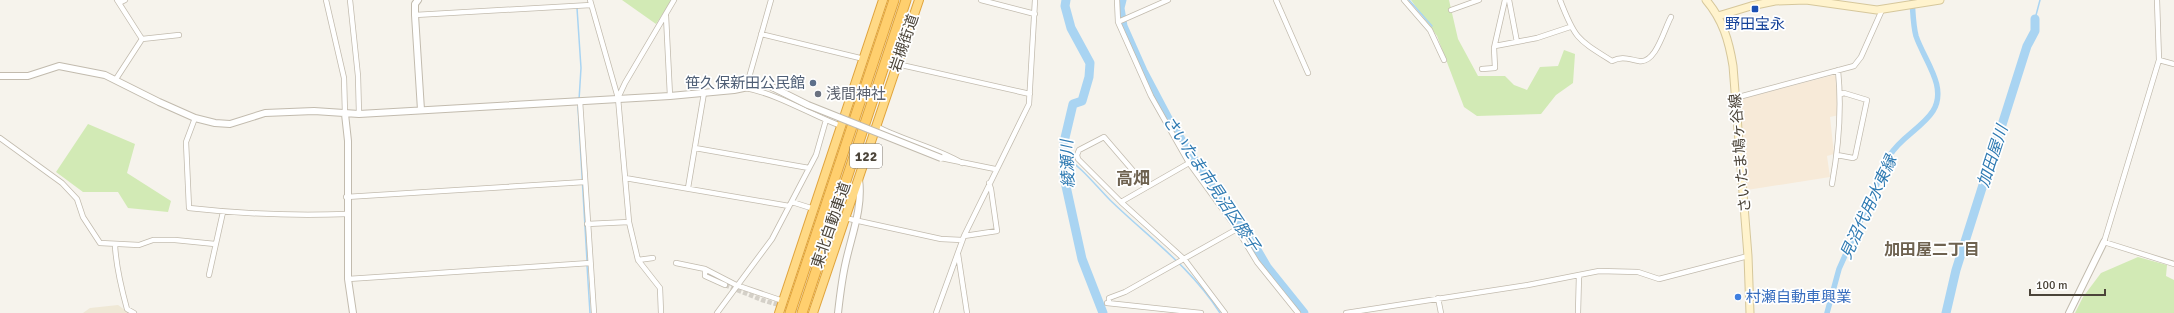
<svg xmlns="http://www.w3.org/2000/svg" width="2174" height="313" font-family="Signika,'Noto Sans JP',sans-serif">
<rect width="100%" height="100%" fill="#f6f3ec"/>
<path fill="#f7ead8" d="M1834 75 1836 77 1839 115 1830 117 1834 154 1827 156 1830 177 1747 190 1740 99Z"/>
<path fill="#efe8d6" d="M118 305 129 313H83L90 308Z"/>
<path fill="#d2eab5" d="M622 0H672L656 24Z
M1411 0H1449L1458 39 1478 76H1505L1514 85 1527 90 1540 67 1558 66 1564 50 1575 54 1573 83 1556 95 1541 114 1477 116 1464 107 1437 36Z
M88 124 135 144 127 173 171 201 168 212 128 208 118 192H83L56 172Z
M2138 257 2167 265 2166 276 2174 280V313H2075L2083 297 2101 273Z"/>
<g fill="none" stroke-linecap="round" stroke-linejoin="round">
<path stroke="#a9d4f2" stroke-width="1.5" d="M1409 0 1432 26
M577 8 581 68 579 100
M2035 19 2040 0
M578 107 587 261
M1063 156C1082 167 1095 185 1110 200 1148 237 1191 267 1220 313
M587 265 590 313"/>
<path stroke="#a9d4f2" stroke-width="5.5" d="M1827 313 1839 269 1890 155C1901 137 1922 128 1933 111 1948 87 1924 60 1916 36 1913 25 1913 12 1912 0"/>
<path stroke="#a9d4f2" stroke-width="9" d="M1066 0 1065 6 1071 28 1090 63 1089 77 1082 101 1073 104 1064 142V177L1082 259 1103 313
M1122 0 1120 8 1123 26 1143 71 1171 124 1216 193 1239 219 1267 267 1304 313
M1946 313 1956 270 2027 46 2035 31V19"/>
<path stroke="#d4d0c8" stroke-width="4.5" stroke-dasharray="4.5 2" stroke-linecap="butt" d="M725 285 762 300 803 312"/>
<defs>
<path id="minor" d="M117 0 142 39
M326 0 344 78 345 114
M350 0 358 76 359 114
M590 0 618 98 629 222 638 260 660 288 661 313
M771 0 746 88C780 95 809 114 841 126
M981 0 1035 14
M1117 0 1118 22 1151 96 1189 163 1237 229 1257 262 1298 313
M1276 0 1308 73
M1404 0 1430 30 1444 60
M1509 0 1517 42
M1560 0C1575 39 1577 39 1612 61 1622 56 1628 59 1639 61 1656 64 1664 29 1671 17
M2157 0 2159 60 2104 242 2174 264
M119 3 125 0
M1451 10 1479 0
M415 15 591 5
M666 16 670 96
M1118 22 1168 0
M761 34 864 59
M1495 46 1537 38 1570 27
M2159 60 2174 64
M897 64 1030 94
M1482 69 1495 68 1494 48 1505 0
M116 79 142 39 179 35
M618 98 625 83 674 0
M1735 98 1854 66 1861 57 1882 10
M580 101 594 313
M195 118 186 142 189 208C242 214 294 216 347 214
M876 126C904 141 935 147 962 163
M0 138 62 183 77 199 83 217 100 243 139 245 153 240H175L215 244
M695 148 809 168
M1837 155 1853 158 1855 157 1867 100 1844 93 1841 94
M941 158 995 169
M625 178 789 206
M1832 184C1839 145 1842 109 1838 70
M1147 187 1104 137 1079 150 1077 155 1078 159 1121 202 1185 260 1225 313
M688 188 704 93
M346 197 585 182
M792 202 814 209
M1121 202 1189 163
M845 218 941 239 962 240
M587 224 629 222
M964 236 997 231 991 189 989 183
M115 245C116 267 121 287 127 309L134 313
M958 254 967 313
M638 260 653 258
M676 263 705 269 736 285 783 301
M705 269V276L725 285
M209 275 223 212
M348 279 590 263
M1438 298 1441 313
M1109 302V298L1125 292 1237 229
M1107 303 1201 313
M717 313 772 239 816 155 826 120
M936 313 964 236 1029 104 1035 0
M1346 313 1528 285 1599 271 1638 272 1659 279 1748 256
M1578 313 1579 275"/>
<path id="tertiary" d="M418 0 415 4V15L421 110
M0 76H28L59 66 105 75 159 102 195 118 215 123 230 124 265 113 314 111 359 114 670 96 734 90 758 85 770 86
M345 114 348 141V279L353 313
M838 313C840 295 842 278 846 261 852 234 863 207 859 179
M2069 313 2104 242"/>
<path id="secondary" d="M1706 0C1723 20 1729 41 1733 66L1748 256 1750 313
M1718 16 1751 6 1775 1 1806 0 1877 10 1940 0"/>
<path id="trunk" d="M779 313 883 0
M813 313 919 0"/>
<path id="motorway" d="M790 313 894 0
M802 313 906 0"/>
</defs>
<use href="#minor" stroke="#c2bbae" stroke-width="6"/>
<use href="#tertiary" stroke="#c2bbae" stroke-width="8"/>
<use href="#secondary" stroke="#d6c79b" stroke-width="9"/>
<use href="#trunk" stroke="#e0a43c" stroke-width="10"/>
<use href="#motorway" stroke="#e0a43c" stroke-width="11"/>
<use href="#minor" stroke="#fff" stroke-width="4.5"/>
<use href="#tertiary" stroke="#fff" stroke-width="6"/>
<use href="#secondary" stroke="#fff3cd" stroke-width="7"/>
<use href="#trunk" stroke="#ffd985" stroke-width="8"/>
<use href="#motorway" stroke="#ffcf6e" stroke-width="9"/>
<defs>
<path id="tertiary-bridge" d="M770 86 808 105 941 158"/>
</defs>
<use href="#tertiary-bridge" stroke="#c2bbae" stroke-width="8" stroke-linecap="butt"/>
<use href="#tertiary-bridge" stroke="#fff" stroke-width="6"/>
</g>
<rect fill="#1a4fb4" stroke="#fff" stroke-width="1.5" x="1751" y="5" width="8" height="8" rx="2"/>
<circle fill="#5c6f8a" stroke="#fff" stroke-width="1.5" cx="813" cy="83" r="4"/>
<circle fill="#6b7280" stroke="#fff" stroke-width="1.5" cx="818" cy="94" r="4"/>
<circle fill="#3f7fe0" stroke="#fff" stroke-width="1.5" cx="1738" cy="297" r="4"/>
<g text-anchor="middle" stroke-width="3.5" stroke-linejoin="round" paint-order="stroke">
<rect fill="#fff" stroke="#817c74" stroke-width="1" x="850" y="144" width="32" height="24" rx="3"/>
<g font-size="14" font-weight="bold" fill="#4b4439">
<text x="866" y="161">122</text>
</g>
<g font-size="15" fill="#164399" stroke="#fff">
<text x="1755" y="29">野田宝永</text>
</g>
<g font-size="15" fill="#4b4439" stroke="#fff">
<text transform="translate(904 43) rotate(-71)" y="5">岩槻街道</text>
<text transform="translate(1740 153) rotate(-95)" y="5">さいたま鳩ヶ谷線</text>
<text transform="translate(831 225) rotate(-71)" y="5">東北自動車道</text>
</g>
<g font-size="15" fill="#4e5e75" stroke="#fff" text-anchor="end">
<text x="805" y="88">笹久保新田公民館</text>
</g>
<g font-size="15" fill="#5b616d" stroke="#fff" text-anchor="start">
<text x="826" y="99">浅間神社</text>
</g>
<g font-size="15" fill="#366cbe" stroke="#fff" text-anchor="start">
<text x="1746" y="302">村瀬自動車興業</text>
</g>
<g font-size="16" font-style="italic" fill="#2e7ab2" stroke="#fff">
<text transform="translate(1992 156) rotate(-72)" y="6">加田屋川</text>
<text transform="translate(1067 164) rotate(-92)" y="6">綾瀬川</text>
<text transform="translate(1212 183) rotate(56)" y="6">さいたま市見沼区膝子</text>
<text transform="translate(1868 207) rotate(-65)" y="6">見沼代用水東縁</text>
</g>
<g font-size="16" font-weight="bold" fill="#6e6250" stroke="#fff">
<text x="1932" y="255">加田屋二丁目</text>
</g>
<g font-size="17" font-weight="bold" fill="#6e6250" stroke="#fff">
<text x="1133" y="184">高畑</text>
</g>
</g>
<path d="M2030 289v6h75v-6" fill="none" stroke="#4b4439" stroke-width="2"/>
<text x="2036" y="289" font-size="12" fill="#4b4439" stroke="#ffffff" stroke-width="3" paint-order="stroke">100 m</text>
</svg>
